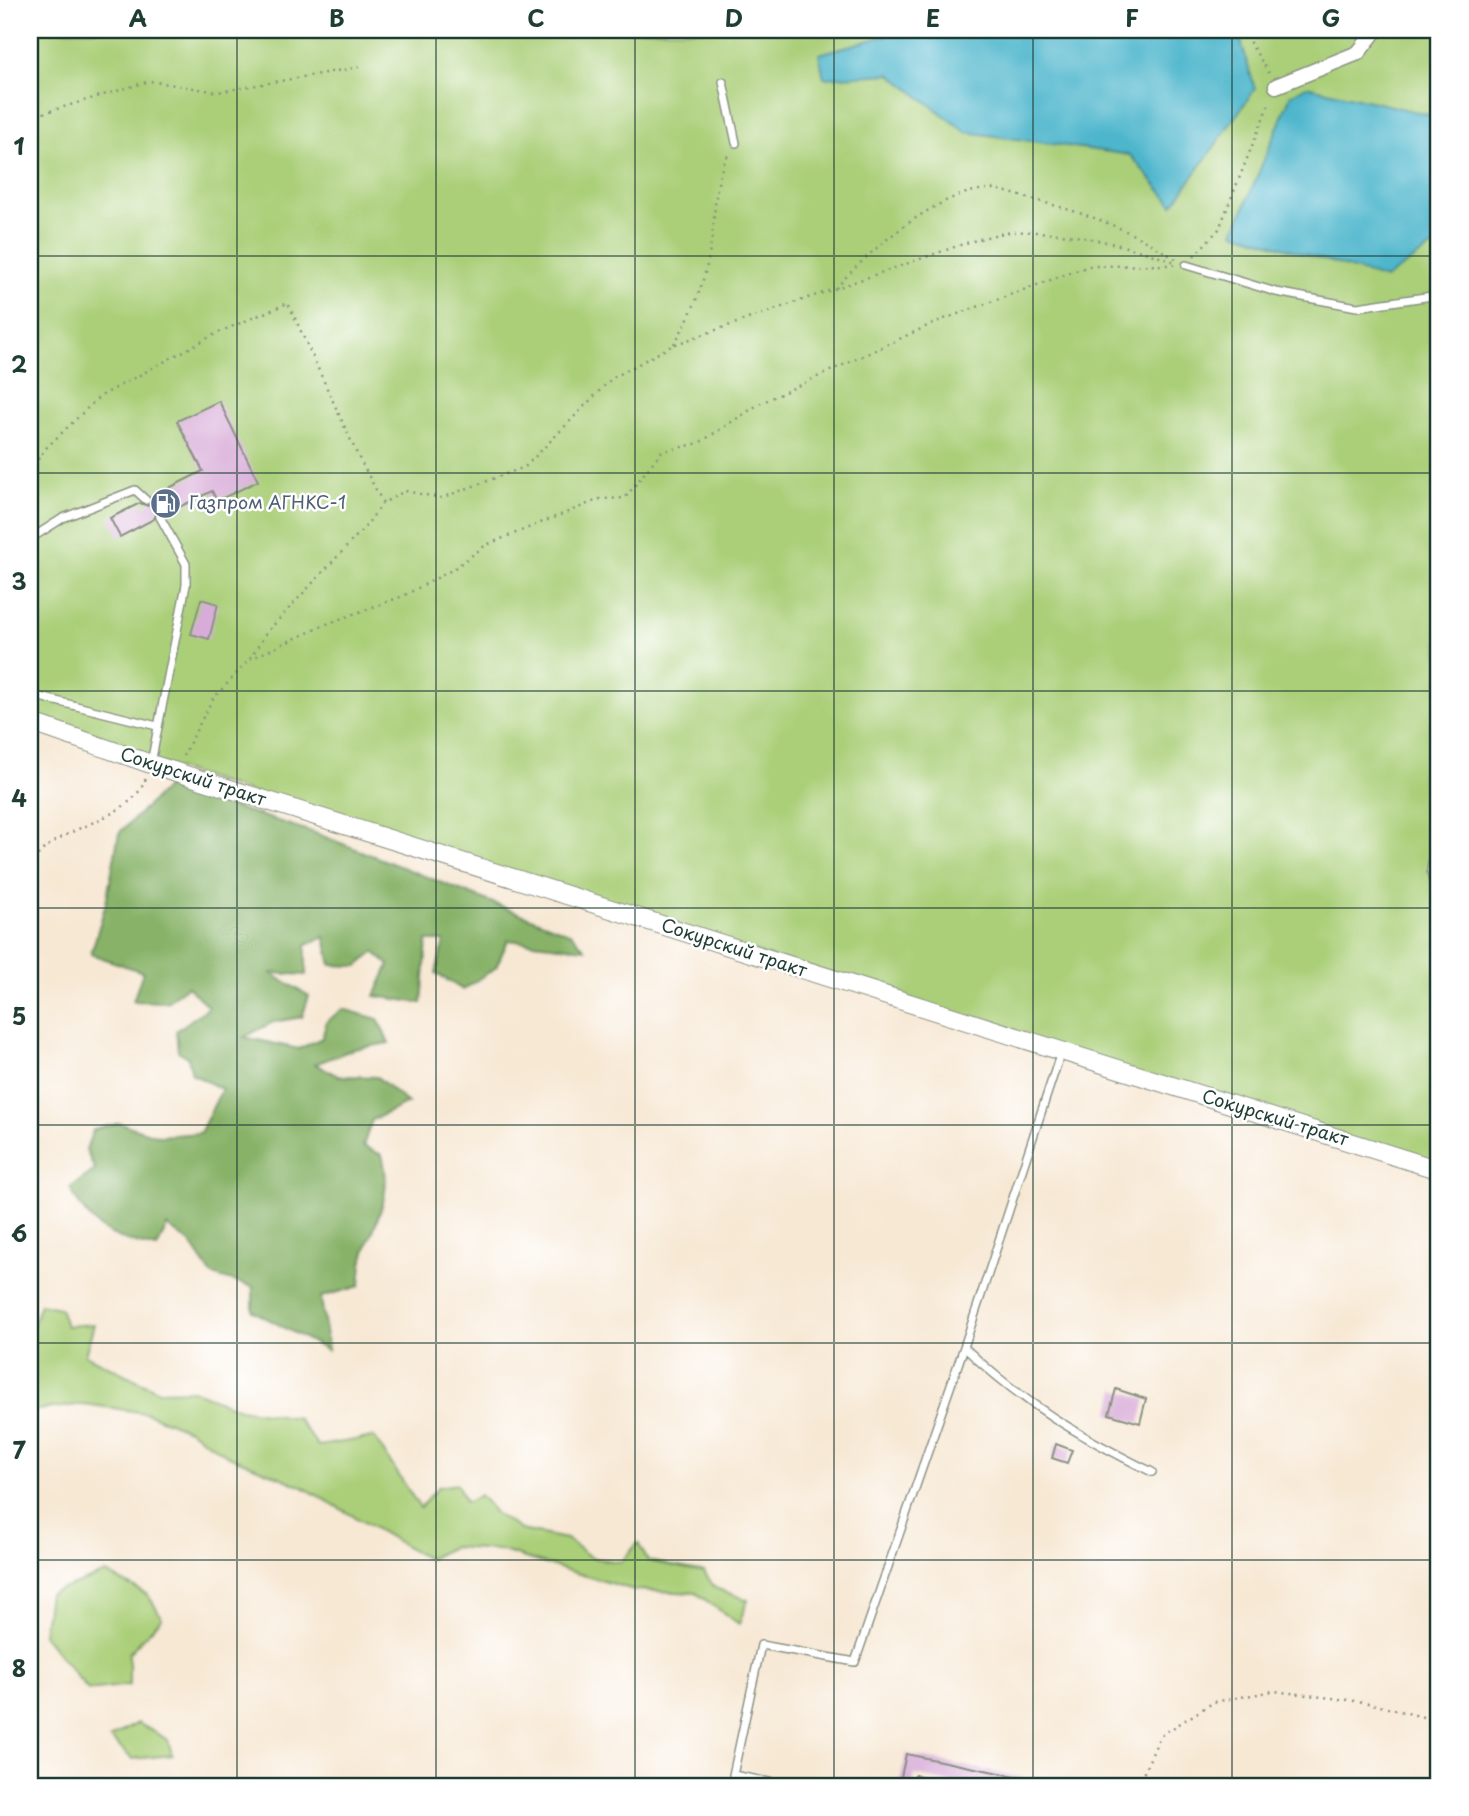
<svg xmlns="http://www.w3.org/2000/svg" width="1469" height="1816" font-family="'Playpen Sans',sans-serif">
<rect width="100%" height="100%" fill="#fff"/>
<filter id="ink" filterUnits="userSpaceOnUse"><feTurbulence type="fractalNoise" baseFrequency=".0143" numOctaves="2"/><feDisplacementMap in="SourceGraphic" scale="14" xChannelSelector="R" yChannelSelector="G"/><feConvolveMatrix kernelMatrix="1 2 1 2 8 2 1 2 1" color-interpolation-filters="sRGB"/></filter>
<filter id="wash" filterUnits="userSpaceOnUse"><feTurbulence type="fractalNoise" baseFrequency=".00686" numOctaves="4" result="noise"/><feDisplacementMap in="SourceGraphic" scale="28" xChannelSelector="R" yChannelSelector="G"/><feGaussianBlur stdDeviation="1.57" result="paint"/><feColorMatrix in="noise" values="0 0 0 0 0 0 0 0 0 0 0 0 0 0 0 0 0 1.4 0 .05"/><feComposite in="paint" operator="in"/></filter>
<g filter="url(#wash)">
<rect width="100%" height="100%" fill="#f7e8d4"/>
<path fill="#aacf78" stroke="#648656" stroke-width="2" d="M30 30H1439V1170L30 722Z
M40 1304 60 1308 66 1326 94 1324 85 1355 159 1391 193 1390 240 1409 297 1418 318 1446 374 1437 420 1508 438 1487 457 1484 466 1503 480 1495 497 1515 521 1530 566 1539 592 1558 621 1562 638 1543 648 1561 704 1572 715 1588 748 1600 739 1624 696 1593 634 1590 498 1550 452 1547 428 1559 301 1486 227 1455 189 1430 146 1413 85 1404 30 1411V1333Z
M106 1573 148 1595 162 1618 129 1653V1685L88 1690 43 1635 49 1594Z
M138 1723 168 1740 172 1755 132 1759 110 1738Z"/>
<path fill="#87b268" stroke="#53784e" stroke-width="2" d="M168 786 315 833 572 934 585 949 508 940 496 967 463 990 436 973 444 941H427L422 1003 375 996 389 965 374 952 358 966 331 965 325 937 306 945V975L270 973 309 996 302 1017 273 1022 244 1037 299 1049 322 1038 327 1021 343 1009 378 1019 389 1043 354 1049 315 1064 338 1076 377 1077 408 1103 372 1120 363 1146 382 1155C393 1196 377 1216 365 1252 361 1263 361 1275 360 1286L321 1297 328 1351 253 1311V1287L212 1275 191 1244 167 1226 157 1248C112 1238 92 1231 70 1188L95 1170 86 1150 93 1130 119 1123 159 1136 200 1133 222 1089 192 1074 188 1057 178 1051 176 1031 209 1007 187 986 167 1002 133 1001 143 972 91 954 106 903 119 833Z"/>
<path fill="#4eb6cc" stroke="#367a80" stroke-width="2" d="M1113 30H1223L1240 38 1255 89 1173 205 1130 155 966 132 890 74 824 78 819 54 903 31 1103 35Z
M1306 86 1439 117V242L1385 279 1234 232 1291 95Z"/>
<g id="blocks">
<path fill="#d8acd8" d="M219 401 258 481 217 501 212 491 165 514 158 511 154 519 120 537 110 518 140 503 148 506 151 497 203 471 177 421Z
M201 599 218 604 209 639 191 634Z
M1116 1389 1146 1399 1140 1423 1109 1414Z
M1056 1444 1072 1450 1067 1463 1052 1458Z
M906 1754 1034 1780 1033 1786H970L915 1775 912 1786H899Z"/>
</g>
</g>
<g filter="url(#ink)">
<use href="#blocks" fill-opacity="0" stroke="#8b9284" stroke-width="2"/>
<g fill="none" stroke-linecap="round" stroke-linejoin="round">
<defs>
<path id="service" d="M723 82 736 143
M1186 265 1276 292 1357 307 1439 295
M30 539 63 518 135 490 146 500
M1439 649V681
M30 706 40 697 157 726
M151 763 186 585V564L160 517
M1439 813 1431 870 1439 914
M964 1347C1022 1403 1081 1437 1152 1472
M790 1786 733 1775 761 1645 855 1662 964 1347 1061 1052"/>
<path id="minor" d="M1276 86 1358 53 1376 30"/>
<path id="tertiary" d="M30 722 151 764 1439 1170"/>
</defs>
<use href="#service" stroke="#8b9284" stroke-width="10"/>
<use href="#minor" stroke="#8b9284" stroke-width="17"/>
<use href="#tertiary" stroke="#8b9284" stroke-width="20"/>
<path stroke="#8b9284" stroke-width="2.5" stroke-dasharray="2 5" stroke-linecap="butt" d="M1242 30 1269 73
M30 117 150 81 218 92 359 67
M1194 256 1219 229 1270 101
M836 288C870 250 937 191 989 189 1002 189 1018 196 1031 199 1091 215 1124 226 1177 260
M674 344C695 309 707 277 712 236 716 207 714 177 730 152
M30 471 45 449 99 397 219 332 288 303 358 456 383 503
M250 659 329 623 403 596 452 570 486 545 600 499 625 498 661 452 699 443 761 403 936 322 1089 266 1174 265
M183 756 212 700 250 659 267 632 365 527 383 503 405 491 441 498 525 467 611 379 673 345 969 242C984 238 1001 232 1016 232 1069 230 1125 245 1175 262
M30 867C50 824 130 825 146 778
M1138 1786 1160 1736 1214 1702 1274 1691 1364 1702 1439 1721"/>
<use href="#service" stroke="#fff" stroke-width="7"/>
<use href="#minor" stroke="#fff" stroke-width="14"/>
<use href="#tertiary" stroke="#fff" stroke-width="18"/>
</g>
</g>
<path fill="none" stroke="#1f3d34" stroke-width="2" stroke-opacity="0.55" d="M237 30V1786M436 30V1786M635 30V1786M834 30V1786M1033 30V1786M1232 30V1786M30 256H1439M30 473H1439M30 691H1439M30 908H1439M30 1125H1439M30 1343H1439M30 1560H1439"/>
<defs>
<symbol id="fuel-disc" viewBox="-11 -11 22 22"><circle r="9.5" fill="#5c6f8a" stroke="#fff"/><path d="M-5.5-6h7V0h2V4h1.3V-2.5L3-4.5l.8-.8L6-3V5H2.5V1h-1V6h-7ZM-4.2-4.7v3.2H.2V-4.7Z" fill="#fff"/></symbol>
</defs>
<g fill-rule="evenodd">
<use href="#fuel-disc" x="148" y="486" width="35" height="35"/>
</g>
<g text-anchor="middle" stroke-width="5" stroke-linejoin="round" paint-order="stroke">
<g font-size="18" fill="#4e5e75" stroke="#fff" text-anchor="start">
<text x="189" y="509">Газпром АГНКС-1</text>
</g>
<g font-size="18" fill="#1f3d34" stroke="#fff">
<text transform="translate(193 777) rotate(18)" y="6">Сокурский тракт</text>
<text transform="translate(734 948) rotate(18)" y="6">Сокурский тракт</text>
<text transform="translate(1275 1118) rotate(17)" y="6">Сокурский тракт</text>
</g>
</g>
<rect width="1469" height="1816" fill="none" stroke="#fff" stroke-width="77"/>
<rect x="38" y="38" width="1392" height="1740" fill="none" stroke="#1f3d34" stroke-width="2.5"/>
<g font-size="23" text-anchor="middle" font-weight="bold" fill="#1f3d34">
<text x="138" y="27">A</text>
<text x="337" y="27">B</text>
<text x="536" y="27">C</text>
<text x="734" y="27">D</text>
<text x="933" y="27">E</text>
<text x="1132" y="27">F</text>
<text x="1331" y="27">G</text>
<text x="19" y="155">1</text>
<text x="19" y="373">2</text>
<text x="19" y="590">3</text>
<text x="19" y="807">4</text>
<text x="19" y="1025">5</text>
<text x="19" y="1242">6</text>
<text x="19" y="1459">7</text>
<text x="19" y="1677">8</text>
</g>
</svg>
